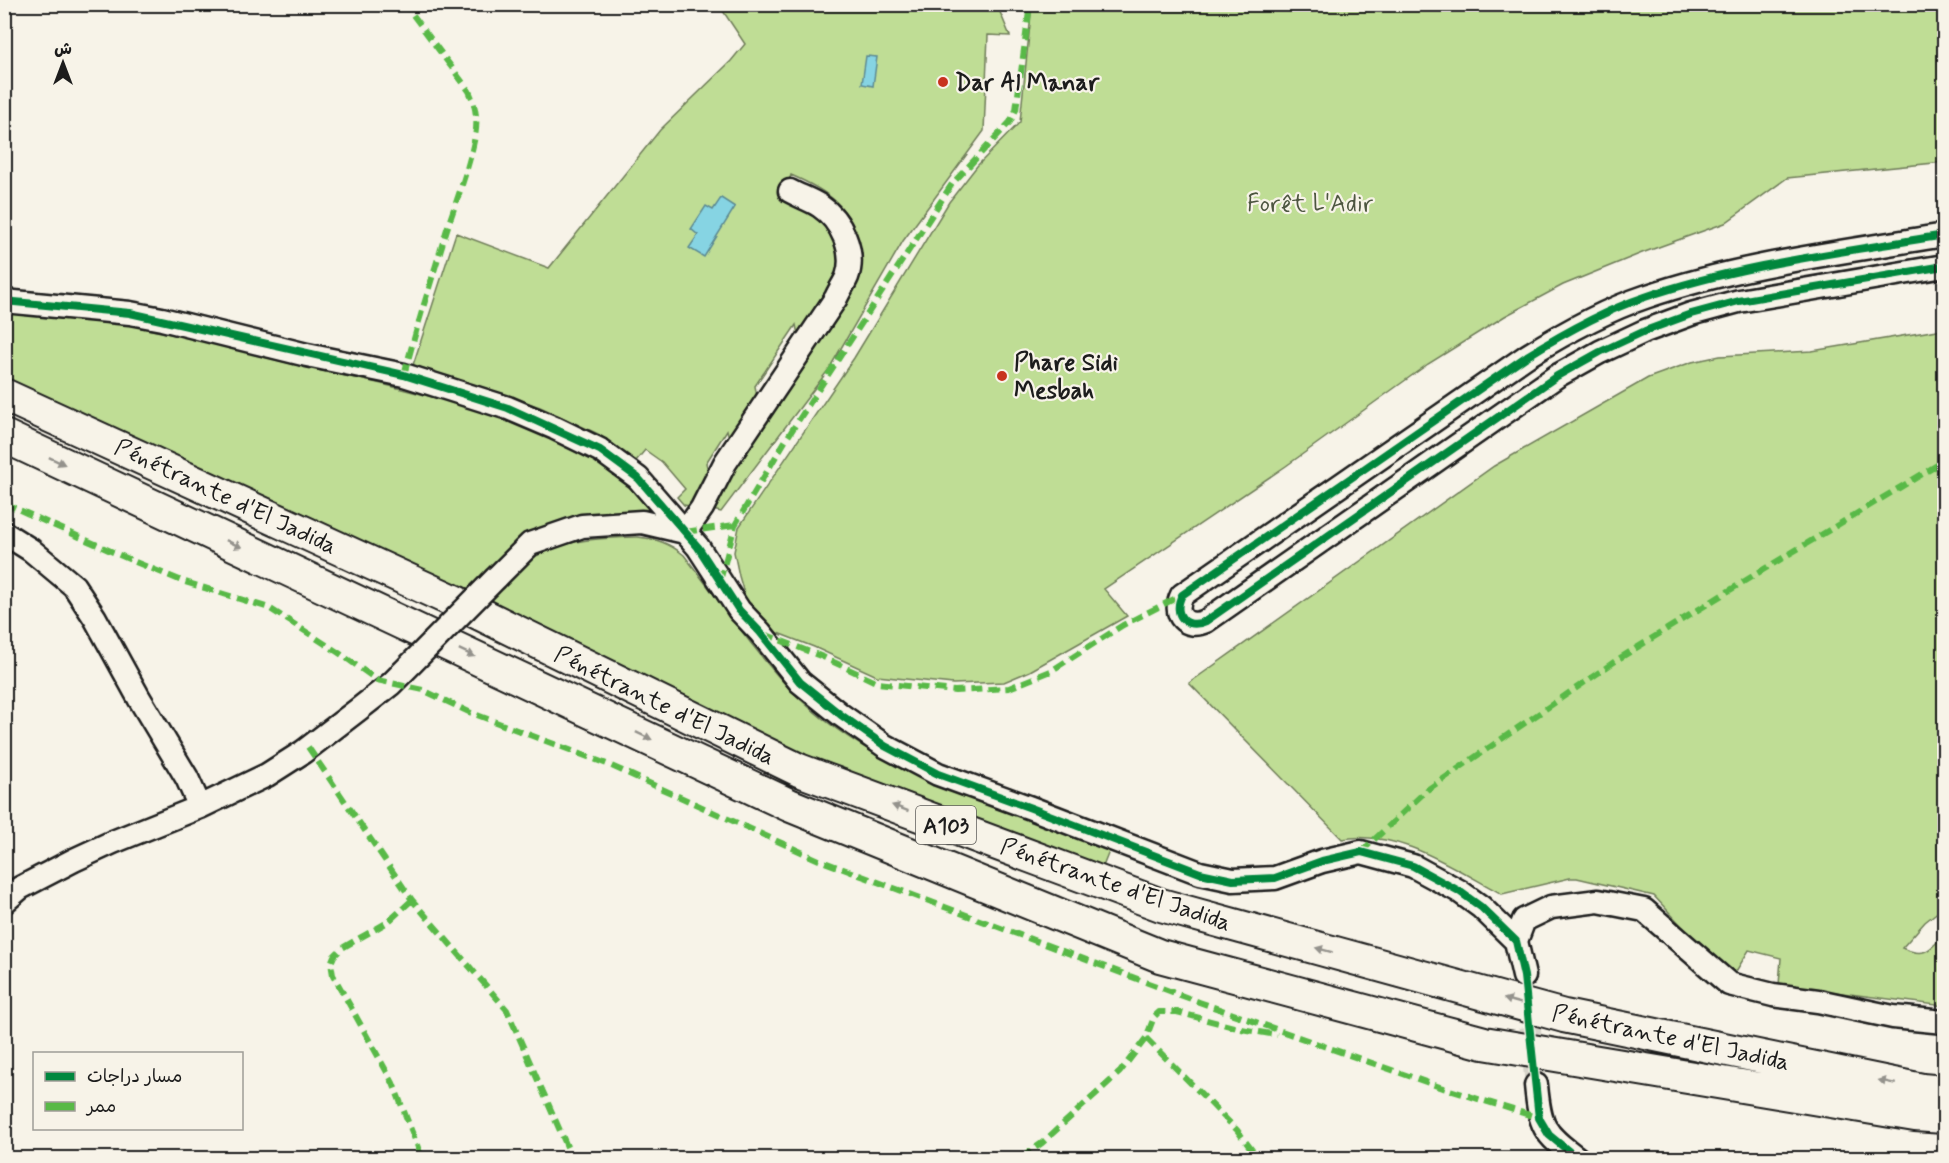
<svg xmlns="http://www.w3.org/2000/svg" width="1949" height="1163" font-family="Mynerve,'Playpen Sans Arabic',sans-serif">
<rect width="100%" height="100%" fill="#f7f3e8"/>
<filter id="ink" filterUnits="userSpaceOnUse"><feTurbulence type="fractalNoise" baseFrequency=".0167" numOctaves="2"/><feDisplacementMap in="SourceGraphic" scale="12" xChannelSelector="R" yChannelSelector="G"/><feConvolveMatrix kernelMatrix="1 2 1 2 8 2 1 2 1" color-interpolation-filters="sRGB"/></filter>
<g filter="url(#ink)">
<path fill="#bfdd95" stroke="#6e7c58" stroke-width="1.5" d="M719 5H997L1010 36 988 35 984 131 903 241 829 369 721 512 708 509 859 248C850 205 828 191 791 175L787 186 791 187 786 202 815 216 823 223 838 248 840 270 799 340 796 325 755 386 758 402 730 442 727 430 706 463 710 480 694 497V507L684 505 677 497 685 489 662 462 645 450 636 461 598 434 540 407 413 365 456 233 549 268 660 130 731 61 745 44Z
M1032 5H1944V162L1787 178 1725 223 1642 253 1563 285 1505 316 1428 364 1286 466 1104 589 1127 616 1030 671 1004 682 953 684 877 676 814 647 770 630 760 620 745 597 739 576 734 552 739 527 854 358 949 202 977 166 1020 122Z
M5 313 99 321 134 326 202 341 296 365 382 384 476 408 526 424 616 470 660 512 513 547 463 596 5 385Z
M1944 329V907L1925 922 1902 948C1924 958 1929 951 1944 935V1006L1779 985 1781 958 1749 950 1735 973 1722 965 1693 938 1654 896 1577 878H1570L1502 894C1453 868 1399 829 1342 839L1189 683 1494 466 1648 378 1692 362 1720 356 1812 351Z
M638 537C657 539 669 543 684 555 706 584 728 613 750 642 766 662 782 683 801 700 885 778 1005 810 1110 849L1100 874 842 777 482 607C494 595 505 580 518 569 551 539 596 538 638 537Z"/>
<path fill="#86d4e3" stroke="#5c8a93" stroke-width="1.5" d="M866 56 877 57 873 86 862 84Z
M721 198 735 207 704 257 689 248 698 235 691 229 706 206 713 210Z"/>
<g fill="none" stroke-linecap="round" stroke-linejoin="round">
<path stroke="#d6d3c9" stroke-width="22" stroke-dasharray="22 11" stroke-linecap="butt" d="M1526 994 1536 1085"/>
<defs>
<path id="minor" d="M1944 235C1845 252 1741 264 1645 297 1603 311 1564 333 1527 356L1182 595C1172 615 1186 630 1206 621L1557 376 1600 352 1645 331 1691 314 1739 301 1944 266
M4 301 130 313 162 319 307 355 404 375 508 408 555 428 600 450 638 478 698 547 739 610 760 632 800 682 841 715 885 746 938 774 1031 808 1200 873 1233 880 1275 878 1322 861 1361 852 1413 866 1459 891 1481 907 1516 941 1524 976
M4 533 31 550 74 586 95 618 139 698 187 778 200 807
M496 578 530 544 582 526 642 522 685 532 702 508 725 463 836 298C839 291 844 284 847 277 856 252 841 220 820 206 811 200 799 196 790 191
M4 902 20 888 74 860 113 842 200 807 267 775 303 752 359 709 391 684 402 673
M1516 941 1524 920 1551 907 1598 901 1644 910 1729 984 1773 995 1818 1001 1893 1017 1944 1022
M1536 1085C1540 1127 1543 1133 1577 1158"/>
<path id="highway" d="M4 395 456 602 799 770 1161 905 1564 1016 1922 1090 1944 1092
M4 436 789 805 1160 956 1484 1043 1915 1115 1944 1117"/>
</defs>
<use href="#minor" stroke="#1c1c1c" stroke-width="27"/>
<use href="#highway" stroke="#1c1c1c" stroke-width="36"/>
<use href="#minor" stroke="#f7f3e8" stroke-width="22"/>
<use href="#highway" stroke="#f7f3e8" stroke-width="32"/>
<defs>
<path id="minor-bridge" d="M402 673 496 578"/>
</defs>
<use href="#minor-bridge" stroke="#1c1c1c" stroke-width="27" stroke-linecap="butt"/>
<use href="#minor-bridge" stroke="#f7f3e8" stroke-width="22"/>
<path stroke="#58b947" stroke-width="6" stroke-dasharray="12 6" stroke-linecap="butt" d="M404 375C417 326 432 278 447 229 457 199 469 168 475 136 478 121 476 106 469 91L405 4
M4 503 133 561 182 581 269 608 339 653 377 680 423 690 469 712 607 764 819 860 1199 1002 1440 1087 1539 1118
M685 532 735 525
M720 581 735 525 787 438 952 184 1010 122 1016 110 1030 4
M764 634 823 657 878 683 955 691 1009 688 1051 671 1123 625 1182 595
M308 747 412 900 507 1010 572 1158
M1361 852 1427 790 1620 658 1756 574 1944 461
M412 900 388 922 342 948 334 956 331 963 333 975 393 1083 422 1158
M1146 1038 1237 1130 1258 1158
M1021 1158 1042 1143 1120 1072 1146 1038 1154 1017 1159 1012H1177L1241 1029 1277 1035"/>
<defs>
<path id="cycleway" d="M1944 235C1845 252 1741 264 1645 297 1603 311 1564 333 1527 356L1182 595C1172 615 1186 630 1206 621L1557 376 1600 352 1645 331 1691 314 1739 301 1944 266
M4 301 130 313 404 375 508 408 600 450 638 478 698 547 739 610 760 632 800 682 841 715 885 746 938 774 1031 808 1200 873 1233 880 1275 878 1322 861 1361 852 1413 866 1459 891 1481 907 1516 941 1524 976 1539 1118 1549 1135 1577 1158"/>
</defs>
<use href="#cycleway" stroke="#f7f3e8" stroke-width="11"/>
<use href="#cycleway" stroke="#00873e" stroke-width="8"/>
</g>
<defs><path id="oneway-solid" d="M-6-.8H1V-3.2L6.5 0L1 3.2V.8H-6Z" transform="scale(1.5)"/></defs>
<g fill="#94928c">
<use href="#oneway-solid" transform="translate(57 461) rotate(25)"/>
<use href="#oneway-solid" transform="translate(234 544) rotate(25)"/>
<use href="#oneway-solid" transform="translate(467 653) rotate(25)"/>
<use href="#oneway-solid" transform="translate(644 736) rotate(25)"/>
<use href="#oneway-solid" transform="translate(900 808) rotate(-160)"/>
<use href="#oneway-solid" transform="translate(1324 950) rotate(-165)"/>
<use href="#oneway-solid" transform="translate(1512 1001) rotate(-165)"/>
<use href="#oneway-solid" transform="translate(1887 1082) rotate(-168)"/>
</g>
</g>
<g fill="#c8321e" stroke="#f7f3e8" stroke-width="2">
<circle cx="943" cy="82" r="6"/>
<circle cx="1002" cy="376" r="6"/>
</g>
<g text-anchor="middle" stroke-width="4.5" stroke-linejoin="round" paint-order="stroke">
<rect fill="#f7f3e8" stroke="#5e5c59" stroke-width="1.5" x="916" y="806" width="60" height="38" rx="4.5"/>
<g font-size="22" font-weight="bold" fill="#1c1c1c">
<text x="946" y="833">A103</text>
</g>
<g font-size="24" font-weight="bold" fill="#1c1c1c" stroke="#f7f3e8" text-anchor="start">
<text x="955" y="90">Dar Al Manar</text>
<text x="1014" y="370">Phare Sidi<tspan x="1014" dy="28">Mesbah</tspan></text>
</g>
<g font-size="24" fill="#4d5640" stroke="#f7f3e8">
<text x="1310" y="211">Forêt L'Adir</text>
</g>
<g font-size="24" fill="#1c1c1c" stroke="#f7f3e8">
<text transform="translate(226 496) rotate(25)" y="8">Pénétrante d'El Jadida</text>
<text transform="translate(665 705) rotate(26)" y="8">Pénétrante d'El Jadida</text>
<text transform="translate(1116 884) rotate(19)" y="8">Pénétrante d'El Jadida</text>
<text transform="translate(1671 1037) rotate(12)" y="8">Pénétrante d'El Jadida</text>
</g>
</g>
<rect width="1949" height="1163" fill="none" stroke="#f7f3e8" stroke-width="24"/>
<rect x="12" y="12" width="1925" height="1139" fill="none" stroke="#1c1c1c" stroke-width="2" filter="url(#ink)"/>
<rect x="33" y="1052" width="210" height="78" fill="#f7f3e8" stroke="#9f9d96" stroke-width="1.5"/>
<rect x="45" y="1072" width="30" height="9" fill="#00873e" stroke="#9f9d96" stroke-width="1.5"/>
<text x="87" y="1082" font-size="18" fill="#1c1c1c">مسار دراجات</text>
<rect x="45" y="1102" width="30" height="9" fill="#58b947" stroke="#9f9d96" stroke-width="1.5"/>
<text x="87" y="1112" font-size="18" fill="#1c1c1c">ممر</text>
<g transform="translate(63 63)" stroke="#f7f3e8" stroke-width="4.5" paint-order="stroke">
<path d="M0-4.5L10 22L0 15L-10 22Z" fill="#1c1c1c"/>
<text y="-9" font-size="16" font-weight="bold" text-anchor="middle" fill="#1c1c1c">ش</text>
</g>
</svg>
